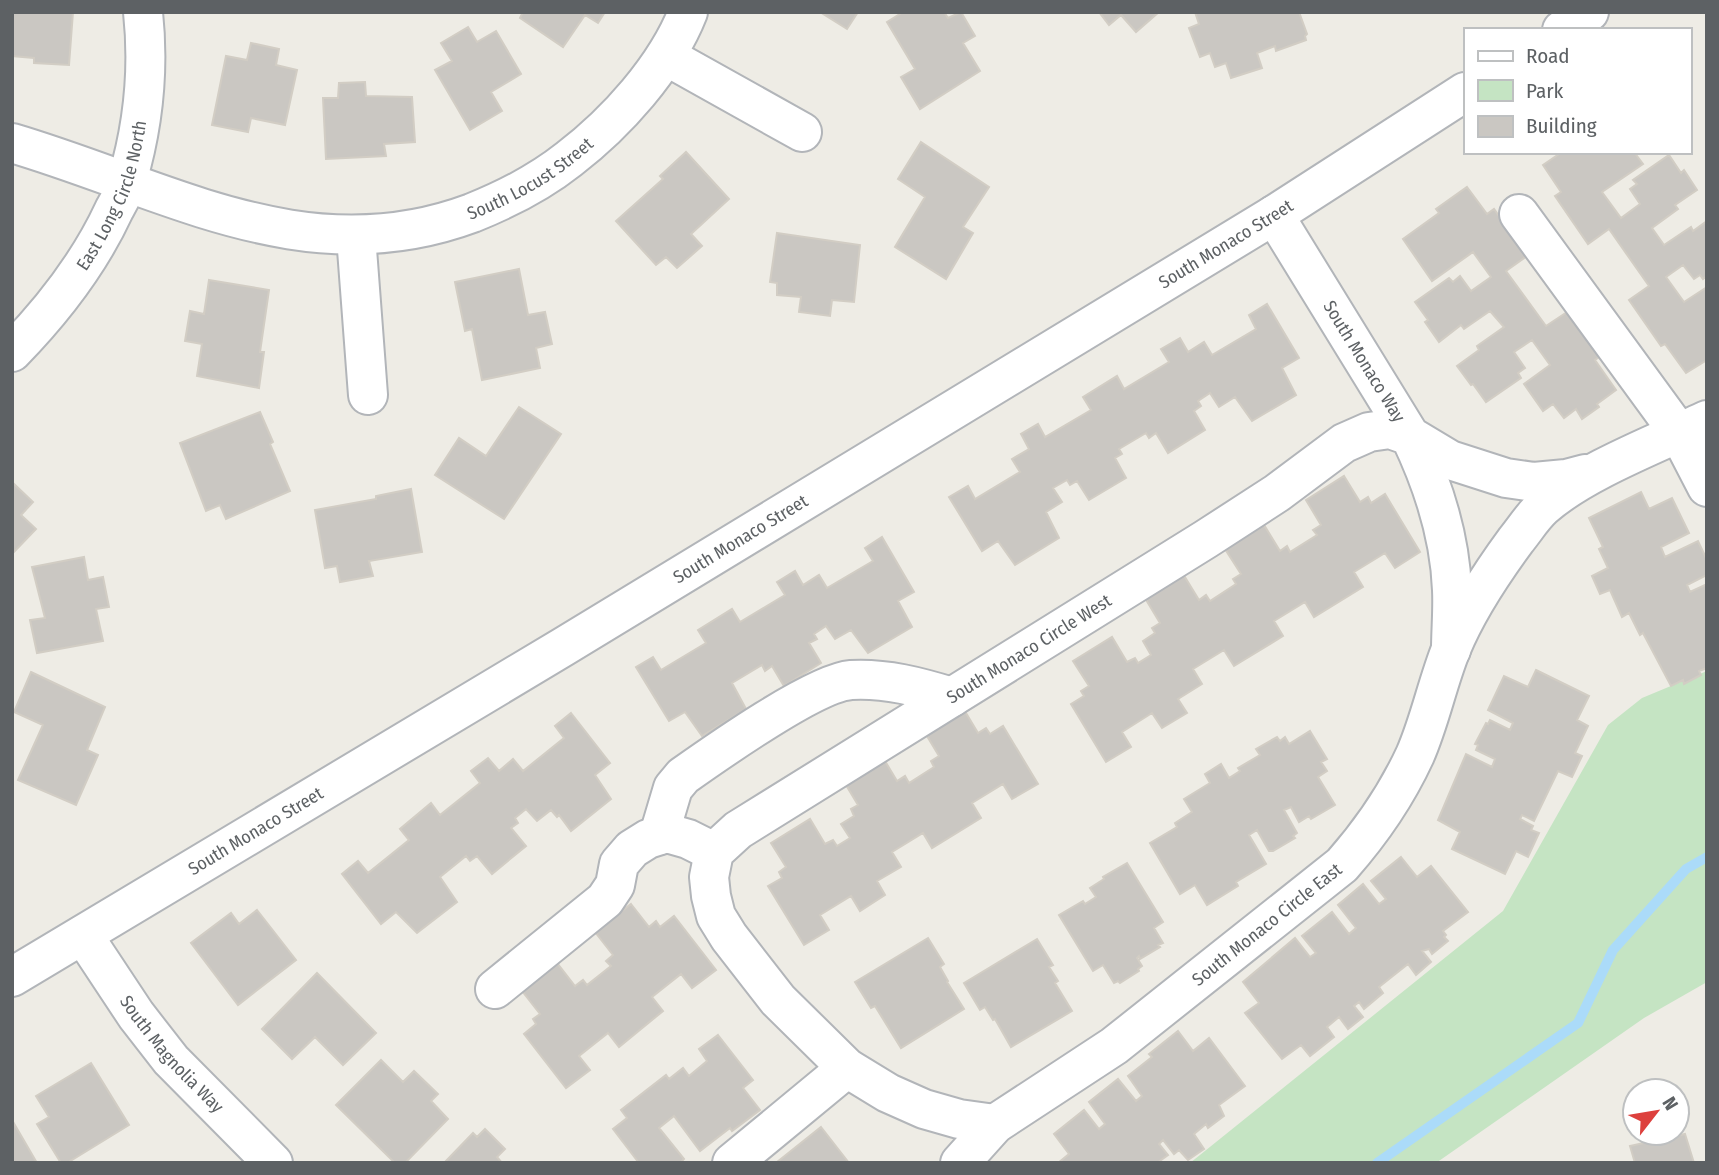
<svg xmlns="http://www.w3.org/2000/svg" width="1719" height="1175" font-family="'Fira Sans Condensed',sans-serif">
<rect width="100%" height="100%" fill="#eeece5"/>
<path fill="#c5e4c3" d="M1707 671V982L1644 1018 1436 1163H1190L1503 911 1608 725 1642 698Z"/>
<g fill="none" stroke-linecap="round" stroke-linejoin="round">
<path stroke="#abdbf9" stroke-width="10" d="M1377 1163 1578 1023 1613 950 1686 869 1707 857"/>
</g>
<path fill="#cac7c2" stroke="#d2cdc4" stroke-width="2" d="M12 12H73L69 65 34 63V58L12 56Z
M523 12H605L598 23 585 15 563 47 520 18Z
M820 12H858L847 29Z
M903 12H944L948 18 961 12 975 36 963 43 980 71 920 109 901 77 915 69 887 22Z
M1099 12H1159L1136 32 1121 15 1109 25Z
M1195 12H1299L1307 34 1305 36 1306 40 1276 51 1275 46 1257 53 1262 68 1231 78 1226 63 1215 67 1210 53 1200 57 1189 28 1199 24Z
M468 27 477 42 496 31 521 74 491 92 502 111 470 130 435 70 452 61 441 43Z
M251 43 279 49 276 65 297 70 285 125 251 118 248 132 212 125 226 56 247 60Z
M365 82 366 96 412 97 415 142 384 144 386 156 326 159 323 98H338L339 83Z
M921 142 989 187 963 227 973 233 946 279 895 247 925 197 898 179Z
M686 152 729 199 691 234 702 246 677 268 666 257 656 265 616 221 663 179 660 176Z
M1562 152H1634L1643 164 1602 192 1621 218 1640 204 1630 189 1637 184 1633 180 1669 155 1681 173 1684 170 1697 190 1675 205 1678 209 1652 228 1664 245 1691 227 1693 231 1707 221V276L1703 279 1700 275 1694 279 1683 265 1666 277 1684 302 1707 287V360L1686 373 1665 344 1661 346 1629 300 1649 286 1609 229 1588 244 1555 196 1561 192 1543 165Z
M1467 187 1487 214 1494 209 1527 256 1506 271 1546 326 1567 312 1599 357 1595 360 1616 390 1597 404 1599 407 1582 419 1576 409 1564 418 1553 404 1543 411 1524 384 1550 365 1532 340 1514 352 1525 368 1518 373 1521 378 1486 402 1473 384 1471 385 1457 366 1479 350 1477 346 1504 327 1490 311 1464 329 1461 325 1439 342 1425 322 1428 320 1415 302 1449 278 1453 282 1460 276 1471 291 1491 277 1473 252 1432 281 1403 239 1439 213 1436 209Z
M777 233 860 245 854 302 832 300 830 316 799 312 801 297 777 295V283L770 282Z
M519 269 528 315 545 312 552 344 536 348 540 368 482 380 472 329 465 331 455 282Z
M209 280 269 290 260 352H264L259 388 197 376 202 344 185 341 190 311 204 314Z
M1267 304 1299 358 1282 368 1296 395 1252 421 1235 397 1219 407 1210 393 1198 401 1201 406 1194 411 1205 430 1168 453 1156 433 1149 438 1146 433 1119 449 1122 454 1115 458 1126 478 1089 500 1077 481 1070 485 1067 480 1053 488 1062 502 1046 512 1059 538 1015 565 998 541 982 551 949 497 968 486 975 499 1020 472 1012 459 1029 449 1021 434 1038 424 1045 437 1091 410 1083 397 1117 376 1124 389 1169 362 1161 349 1180 338 1188 352 1204 342 1212 355 1256 329 1249 315Z
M519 407 561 434 504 519 435 475 459 438 486 456Z
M260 412 273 442 270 444 290 491 226 519 220 505 206 511 180 443Z
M1344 476 1360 502 1368 497 1371 503 1385 494 1420 552 1395 568 1385 553 1354 572 1363 587 1314 617 1305 602 1274 621 1283 636 1234 666 1224 650 1193 669 1202 684 1178 699 1187 713 1162 728 1152 713 1122 732 1131 747 1106 762 1071 704 1084 696 1081 691 1089 686 1073 661 1112 637 1127 662 1135 658 1138 663 1151 655 1143 641 1155 633 1152 628 1160 623 1145 598 1183 574 1199 600 1206 595 1210 601 1236 584 1233 579 1241 574 1225 549 1264 525 1280 551 1287 546 1290 552 1317 535 1313 530 1321 525 1306 500Z
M12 482 33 502 21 515 36 529 12 554Z
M411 489 422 552 369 561 373 576 340 582 337 566 325 568 315 510 376 499V496Z
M1641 492 1649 509 1672 498 1689 533 1661 547 1665 557 1698 541 1707 560V575L1687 585 1690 592 1707 584V668L1699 671 1701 675 1684 684 1683 680 1671 686 1643 633 1640 635 1629 613 1622 617 1610 590 1600 594 1592 576 1608 568 1599 549 1603 547 1589 518Z
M882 537 914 592 898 601 912 627 868 653 851 630 835 639 826 626 814 634 817 639 809 643 821 663 784 686 772 666 765 671 762 665 732 683 746 709 702 736 685 712 669 721 636 667 653 657 661 670 706 643 698 630 732 609 740 622 785 595 777 582 795 571 803 585 819 575 827 588 873 561 865 548Z
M84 557 88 580 103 577 109 607 96 609 103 641 37 653 30 620 45 618 32 567Z
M1536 670 1589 696 1577 720 1588 726 1575 753 1582 756 1572 777 1558 771 1534 821 1522 815 1520 819 1533 826 1531 830 1539 833 1528 857 1516 851 1505 874 1452 849 1460 832 1438 820 1466 754 1492 767 1495 759 1476 750 1478 745 1475 744 1486 723 1488 724 1490 720 1510 730 1513 723 1488 710 1504 676 1528 687Z
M31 672 105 707 87 750 98 755 76 805 18 780 43 725 14 712Z
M963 708 978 733 986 728 990 734 1003 726 1038 784 1012 799 1003 784 972 803 981 818 932 848 923 833 892 852 901 867 877 881 885 895 860 911 851 896 820 915 829 930 804 945 768 886 782 878 779 872 786 867 771 843 810 819 825 844 833 840 837 846 850 838 841 824 854 816 851 809 858 805 843 780 882 756 897 781 905 776 909 783 934 767 931 761 939 756 924 731Z
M571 713 610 763 595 775 611 799 571 831 559 815 557 817 551 810 537 821 526 809 515 818 518 823 511 828 526 846 492 874 477 856 470 861 466 856 440 877 457 902 417 933 396 912 381 924 342 874 358 861 368 873 409 840 400 829 431 803 440 815 480 783 471 771 488 758 499 771 513 759 523 771 564 738 555 726Z
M1310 731 1327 759 1321 762 1327 771 1318 777 1335 805 1311 819 1309 816 1299 822 1291 807 1284 810 1297 833 1293 836 1295 838 1273 851H1269L1257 830 1249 835 1266 864 1236 882 1238 886 1207 905 1195 885 1180 894 1150 843 1177 827 1175 823 1192 812 1184 799 1210 783 1205 774 1221 764 1229 778 1240 771 1238 768 1260 755 1256 749 1277 737 1280 741 1285 737 1289 744Z
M1401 857 1417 877 1431 866 1468 912 1443 931 1446 935 1444 937 1448 941 1432 954 1429 949 1422 951 1431 962 1416 975 1408 964 1379 987 1383 993 1364 1009 1359 1002 1354 1006 1363 1017 1348 1029 1339 1017 1327 1027 1334 1037 1310 1056 1301 1045 1282 1059 1245 1013 1259 1003 1243 982 1295 938 1310 957 1316 953 1302 936 1332 912 1349 934 1356 928 1338 905 1363 884 1379 904 1386 899 1371 881Z
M1127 863 1163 922 1154 928 1163 943 1158 945 1160 947 1140 959 1139 956 1137 958 1142 966 1138 969 1139 971 1120 983 1118 981 1114 983 1103 965 1093 971 1059 915 1083 901 1085 904 1096 897 1090 888 1104 879 1103 877Z
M631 904 649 927 656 921 660 927 674 916 716 970 692 988 681 974 652 997 663 1011 619 1047 608 1033 579 1056 590 1070 566 1088 524 1034 536 1024 533 1019 540 1014 522 991 557 963 575 986 583 980 587 985 611 966 606 961 613 955 595 932Z
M257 910 296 960 238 1005 191 943 231 913 239 924Z
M928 938 944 964 940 967 948 981 947 982 964 1009 901 1048 875 1006 871 1008 855 982Z
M1037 939 1053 965 1049 967 1058 981 1055 983 1072 1011 1011 1047 995 1019 993 1020 985 1007 980 1010 964 983Z
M317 973 376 1033 343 1065 315 1037 292 1059 262 1029Z
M1178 1031 1193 1051 1209 1038 1245 1086 1219 1105 1224 1116 1208 1128 1206 1124 1194 1134 1204 1149 1188 1160 1179 1150 1174 1154 1163 1140 1159 1144 1168 1155 1157 1163H1058L1069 1154 1054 1134 1084 1110 1099 1129 1105 1124 1089 1102 1118 1079 1136 1101 1142 1096 1128 1076 1152 1057 1149 1054Z
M718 1035 753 1080 743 1088 760 1110 732 1131 730 1128 700 1151 674 1116 659 1128 684 1159 680 1163H639L613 1129 627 1118 621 1110 666 1075 669 1079 683 1068 689 1076 707 1061 699 1049Z
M381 1060 403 1082 414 1071 438 1094 431 1101 448 1119 405 1163H395L336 1105Z
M91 1063 129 1125 67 1163H61L37 1124 49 1117 36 1096Z
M12 1120 37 1163H12Z
M821 1127 849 1163H778L777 1162Z
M485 1129 505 1149 497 1157 502 1163H444L473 1133 477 1137Z
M1685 1134 1694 1163H1635L1630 1146Z"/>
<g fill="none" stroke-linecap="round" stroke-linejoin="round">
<defs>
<g id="minor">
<path d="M1562 30 1589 12"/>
<path d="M666 56 802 132"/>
<path id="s1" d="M12 143C168 189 306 275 472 213 507 199 540 182 569 159 616 123 666 68 688 12"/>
<path d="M1519 214 1679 433 1707 487"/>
<path id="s2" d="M1274 215 1410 436 1450 460 1506 478 1534 482 1566 479 1585 474"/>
<path d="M356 236 368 395"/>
<path id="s3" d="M12 352C54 309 89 264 114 210 119 201 125 191 127 181 143 127 149 68 143 12"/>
<path d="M659 835 673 788 683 776C717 752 815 683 851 680 886 678 919 687 952 697"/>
<path id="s4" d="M83 935 136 1015 171 1060 273 1163"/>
<path id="s5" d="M12 977 563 647 1274 215 1465 92"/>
<path d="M495 989 605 900 615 885 619 864 632 849 648 839 667 833 688 839 714 852"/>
<path id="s6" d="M995 1124 959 1119 924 1109 888 1093 847 1068 778 1000 729 937 716 916 711 896 709 877 714 852 738 830 1206 539 1277 493 1344 443 1369 432 1390 429 1410 436C1433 484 1450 536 1452 590 1453 610 1451 630 1451 650"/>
<path d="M732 1163 847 1068"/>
<path id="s7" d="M960 1163 995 1124 1114 1046 1342 865C1372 831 1396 796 1415 755 1430 721 1437 684 1451 649 1467 610 1491 574 1516 540 1525 529 1533 516 1543 507 1582 472 1658 443 1707 420"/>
</g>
</defs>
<use href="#minor" stroke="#b2b5b9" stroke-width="42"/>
<use href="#minor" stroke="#fff" stroke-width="38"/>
</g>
<g text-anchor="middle" stroke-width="5" stroke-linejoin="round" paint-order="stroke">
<g font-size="18" fill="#5d6164" stroke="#fff">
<text dy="6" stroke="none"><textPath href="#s1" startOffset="544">South Locust Street</textPath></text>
<text dy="6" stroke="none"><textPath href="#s3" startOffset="189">East Long Circle North</textPath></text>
<text dy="6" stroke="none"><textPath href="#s5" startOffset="1418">South Monaco Street</textPath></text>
<text dy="6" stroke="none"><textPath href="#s2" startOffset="172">South Monaco Way</textPath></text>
<text dy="6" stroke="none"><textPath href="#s5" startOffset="850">South Monaco Street</textPath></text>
<text dy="6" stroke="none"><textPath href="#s6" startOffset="802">South Monaco Circle West</textPath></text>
<text dy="6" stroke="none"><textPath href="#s5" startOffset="284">South Monaco Street</textPath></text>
<text dy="6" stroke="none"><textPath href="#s7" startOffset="390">South Monaco Circle East</textPath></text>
<text dy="6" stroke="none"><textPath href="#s4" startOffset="149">South Magnolia Way</textPath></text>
</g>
</g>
<rect width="1719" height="1175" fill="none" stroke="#5d6164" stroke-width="28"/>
<rect x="1464" y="28" width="228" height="126" fill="#ffffff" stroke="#bec0c1" stroke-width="2"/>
<rect x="1478" y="51" width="35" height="10" fill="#ffffff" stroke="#bec0c1" stroke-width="2"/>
<text x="1526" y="63" font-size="21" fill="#5d6164">Road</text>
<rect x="1478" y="80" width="35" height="21" fill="#c5e4c3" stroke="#bec0c1" stroke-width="2"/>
<text x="1526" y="98" font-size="21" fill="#5d6164">Park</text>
<rect x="1478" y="116" width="35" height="21" fill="#cac7c2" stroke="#bec0c1" stroke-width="2"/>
<text x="1526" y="133" font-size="21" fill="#5d6164">Building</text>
<g transform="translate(1656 1112) rotate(59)"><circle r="33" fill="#ffffff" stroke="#bec0c1" stroke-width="2"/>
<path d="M0-5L12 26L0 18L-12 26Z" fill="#dd403d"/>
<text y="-10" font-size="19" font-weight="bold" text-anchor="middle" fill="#5d6164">N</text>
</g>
</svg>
